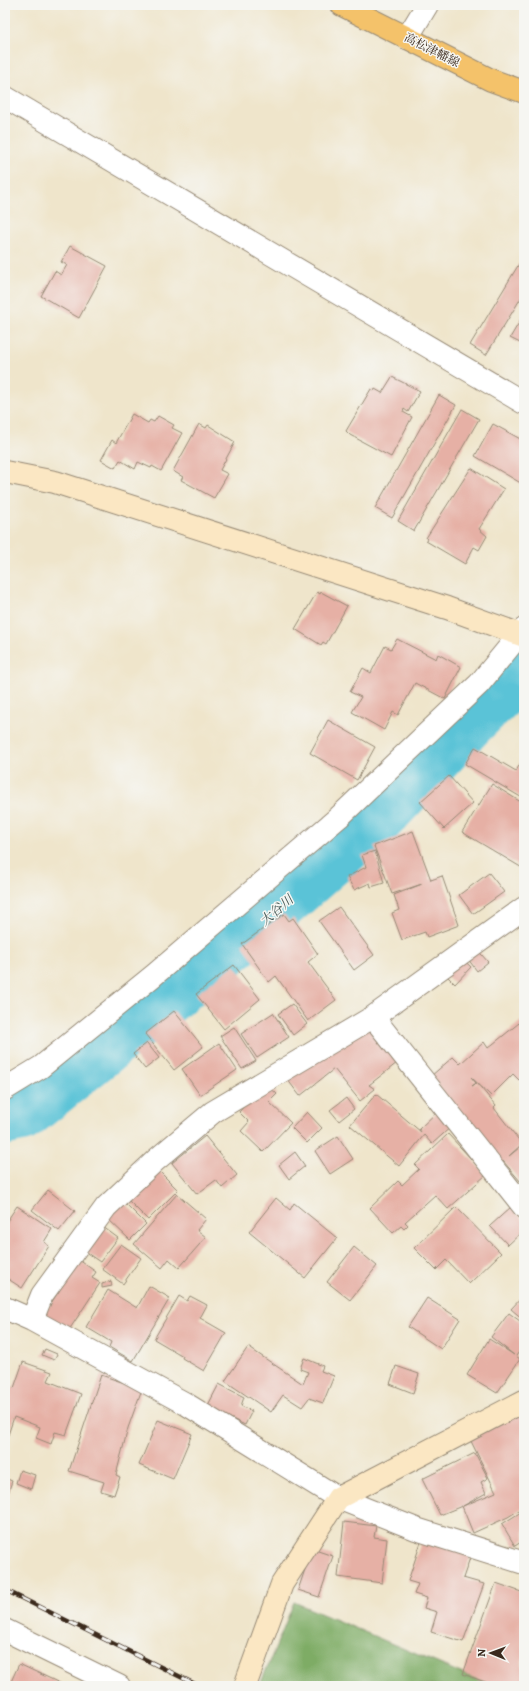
<svg xmlns="http://www.w3.org/2000/svg" width="529" height="1691" font-family="Alegreya,'Noto Serif JP',serif">
<rect width="100%" height="100%" fill="#f6f6f2"/>
<filter id="ink" filterUnits="userSpaceOnUse"><feTurbulence type="fractalNoise" baseFrequency=".025" numOctaves="2"/><feDisplacementMap in="SourceGraphic" scale="8" xChannelSelector="R" yChannelSelector="G"/><feConvolveMatrix kernelMatrix="1 2 1 2 8 2 1 2 1" color-interpolation-filters="sRGB"/></filter>
<filter id="wash" filterUnits="userSpaceOnUse"><feTurbulence type="fractalNoise" baseFrequency=".012" numOctaves="4" result="noise"/><feDisplacementMap in="SourceGraphic" scale="16" xChannelSelector="R" yChannelSelector="G"/><feGaussianBlur stdDeviation="0.9" result="paint"/><feColorMatrix in="noise" values="0 0 0 0 0 0 0 0 0 0 0 0 0 0 0 0 0 1.4 0 .05"/><feComposite in="paint" operator="in"/></filter>
<g filter="url(#wash)">
<rect width="100%" height="100%" fill="#efe5cb"/>
<path fill="#7eac65" stroke="#5c6b42" d="M294 1602 463 1674 496 1686H262L260 1685Z"/>
<g fill="none" stroke-linecap="round" stroke-linejoin="round">
<path stroke="#5ac3d7" stroke-width="51" d="M5 1120 23 1116 254 929 381 817 469 724 524 671"/>
</g>
<g id="blocks">
<path fill="#e6b0a5" d="M70 246 107 266 79 318 41 296 55 271 61 275 67 265 61 262Z
M522 259 524 260V293L486 355 470 345Z
M524 314V345L510 338Z
M392 377 420 391 408 412 404 409 403 412 412 417 391 457 350 435 346 431 371 389 374 391 375 389 382 393Z
M439 395 456 405 392 518 375 508Z
M462 409 479 419 414 531 398 521Z
M132 414 148 423 150 420 154 422 158 416 174 425 172 428 182 433 161 471 152 466 151 468 138 462 135 469 120 460 115 468 101 460 112 440 116 443Z
M199 424 206 428 208 425 235 442 220 470 228 474 214 498 181 480 183 477 173 471Z
M493 424 524 441V485L475 456Z
M471 468 504 489 479 529 487 536 479 550 474 547 465 564 426 541 427 539 426 538Z
M317 592 320 594 321 592 347 606 326 644 323 642 321 645 295 629Z
M397 639 436 659 438 654 461 667 445 699 415 683 398 715 393 712 384 730 352 712 361 697 350 692 363 668 371 673 385 646 391 649Z
M328 720 375 747 357 780 310 753Z
M475 747 516 771 524 757V799L465 764Z
M449 776 473 803 444 829 420 802Z
M492 784 524 804V869L462 832Z
M413 831 431 880 442 876 459 925 427 937 425 932 402 940 392 913 399 910 394 895 422 884 392 894 374 846Z
M375 851 384 883 371 887 370 883 354 890 347 877 366 867 362 855Z
M489 873 504 892 473 914 459 895Z
M339 907 374 955 354 970 319 921Z
M284 914 289 921 293 918 318 954 308 962 336 1000 308 1021 276 976 269 982 242 944Z
M475 947 488 962 477 971 465 955Z
M455 952 471 967 455 984 439 968Z
M234 965 260 999 224 1029 196 994Z
M292 1004 307 1024 293 1035 278 1014Z
M174 1011 203 1047 174 1070 145 1034Z
M273 1013 289 1037 257 1058 241 1034Z
M524 1019V1076L519 1080 513 1074 491 1096 471 1077 476 1083 472 1086 477 1083 496 1106 494 1108 522 1144 509 1156 524 1144V1179L521 1182 503 1161 497 1166 431 1076 453 1057 460 1064 484 1042 488 1048Z
M372 1020 402 1059 369 1085 375 1089 360 1101 334 1069 300 1096 287 1079Z
M234 1027 256 1061 242 1069 220 1036Z
M147 1043 159 1058 145 1069 133 1054Z
M219 1043 237 1070 200 1095 182 1069Z
M265 1083 277 1094 269 1102 291 1123 263 1152 241 1131 249 1122 239 1112Z
M376 1094 421 1132 419 1129 439 1110 453 1125 432 1144 424 1135 399 1166 350 1125Z
M346 1098 354 1109 339 1121 330 1110Z
M307 1112 322 1128 307 1143 292 1128Z
M448 1134 486 1175 448 1209 435 1195 405 1222 408 1225 404 1229 401 1226 393 1233 370 1208 398 1181 402 1185 419 1169 415 1165Z
M205 1136 237 1175 222 1188 216 1180 197 1194 172 1163Z
M338 1136 353 1159 330 1174 315 1151Z
M295 1152 305 1166 289 1179 279 1165Z
M158 1170 178 1190 148 1220 128 1200Z
M48 1190 75 1211 59 1231 32 1210Z
M177 1194 206 1219 197 1230 206 1237 179 1268 169 1259 162 1268 134 1244Z
M276 1198 290 1210 294 1203 337 1238 305 1278 249 1232Z
M123 1201 146 1224 130 1240 106 1217Z
M17 1206 52 1229 44 1242 49 1246 22 1288 5 1277 7 1271 5 1269V1224Z
M456 1207 501 1253 469 1284 446 1260 436 1270 414 1248Z
M511 1207 524 1221V1230L508 1245 490 1226Z
M103 1227 118 1238 100 1262 84 1251Z
M121 1244 141 1258 123 1284 102 1269Z
M354 1247 377 1266 350 1300 327 1282Z
M79 1260 96 1272 92 1278 100 1283 69 1330 44 1314Z
M111 1281 112 1286 102 1288V1284Z
M149 1286 170 1298 133 1361 109 1347 111 1342 86 1327 108 1290 137 1308Z
M524 1295V1320L511 1309Z
M179 1296 187 1301 190 1296 207 1305 200 1318 226 1333 204 1371 182 1358 183 1356 154 1339Z
M427 1298 460 1319 441 1349 408 1327Z
M509 1313 524 1324V1345L516 1356 520 1359 497 1393 467 1375 489 1339 514 1355 491 1337Z
M248 1347 303 1384 308 1372 300 1369 304 1358 323 1366 321 1371 334 1376 323 1403 309 1398 302 1407 283 1395 271 1412 225 1381Z
M45 1349 57 1354 54 1360 42 1355Z
M23 1362 52 1372 48 1381 81 1394 66 1435 55 1432 51 1444 36 1438 40 1427 14 1417 8 1435 5 1434V1385L14 1388Z
M396 1366 419 1374 413 1393 390 1384Z
M101 1375 142 1389 128 1428 116 1475 120 1477 114 1495 101 1491 104 1482 69 1471Z
M219 1384 244 1397 241 1406 252 1411 245 1425 207 1407Z
M524 1407V1507L508 1517 473 1533 462 1506 440 1515 422 1479 475 1453 488 1478 481 1482 486 1493 463 1506 496 1492 468 1435Z
M158 1420 192 1434 173 1479 139 1465Z
M20 1470 35 1475 31 1489 16 1483Z
M5 1478 12 1481 5 1503Z
M521 1512 524 1516V1540L515 1546 502 1524Z
M344 1522 376 1526 374 1537 387 1539 382 1583 338 1577Z
M422 1539 471 1555 463 1578 484 1584 463 1642 431 1632 437 1612 424 1608 427 1598 414 1594 418 1584 408 1581Z
M312 1549 333 1556 319 1597 298 1590Z
M496 1583 524 1593V1656L521 1665 524 1666V1686H496L463 1674Z
M19 1664 66 1686H9Z"/>
</g>
</g>
<g filter="url(#ink)">
<use href="#blocks" fill-opacity="0" stroke="#958874" stroke-width="1"/>
<g fill="none" stroke-linecap="round" stroke-linejoin="round">
<defs>
<path id="street" d="M407 38 427 5
M5 97 524 403
M373 1017 524 1207
M5 1089 41 1067 153 976 339 817 479 684 524 629
M5 1308 32 1320 186 1404 338 1498 416 1529 524 1563
M32 1320 42 1295 106 1207 156 1160 213 1112 373 1017 524 908
M5 1630 119 1686"/>
<path id="secondary" d="M5 472 55 482 447 608 524 636
M245 1686 282 1584 338 1498 524 1401"/>
<path id="primary" d="M342 5 491 80 524 92"/>
</defs>
<use href="#street" stroke="#958874" stroke-width="24"/>
<use href="#secondary" stroke="#958874" stroke-width="24"/>
<use href="#primary" stroke="#958874" stroke-width="24"/>
<use href="#street" stroke="#fff" stroke-width="22"/>
<use href="#secondary" stroke="#fbe7c3" stroke-width="22"/>
<use href="#primary" stroke="#f4c26a" stroke-width="22"/>
<defs>
<path id="rail" d="M5 1590 199 1686"/>
</defs>
<use href="#rail" stroke="#3b2a1e" stroke-width="4.5"/>
<use href="#rail" stroke="#f6f6f2" stroke-width="3" stroke-dasharray="9" stroke-linecap="butt"/>
</g>
</g>
<g text-anchor="middle" stroke-width="3" stroke-linejoin="round" paint-order="stroke">
<g font-size="12" fill="#3b2a1e" stroke="#f6f6f2">
<text transform="translate(432 50) rotate(27)" y="4">高松津幡線</text>
</g>
<g font-size="13" font-style="italic" fill="#445856" stroke="#f6f6f2">
<text transform="translate(276 910) rotate(-41)" y="5">大谷川</text>
</g>
</g>
<rect width="529" height="1691" fill="none" stroke="#f6f6f2" stroke-width="20"/>
<g transform="translate(491 1653) rotate(271)" stroke="#f6f6f2" stroke-width="3" paint-order="stroke">
<path d="M0-3L7 15L0 10L-7 15Z" fill="#3b2a1e"/>
<text y="-6" font-size="11" font-weight="bold" text-anchor="middle" fill="#3b2a1e">N</text>
</g>
</svg>
